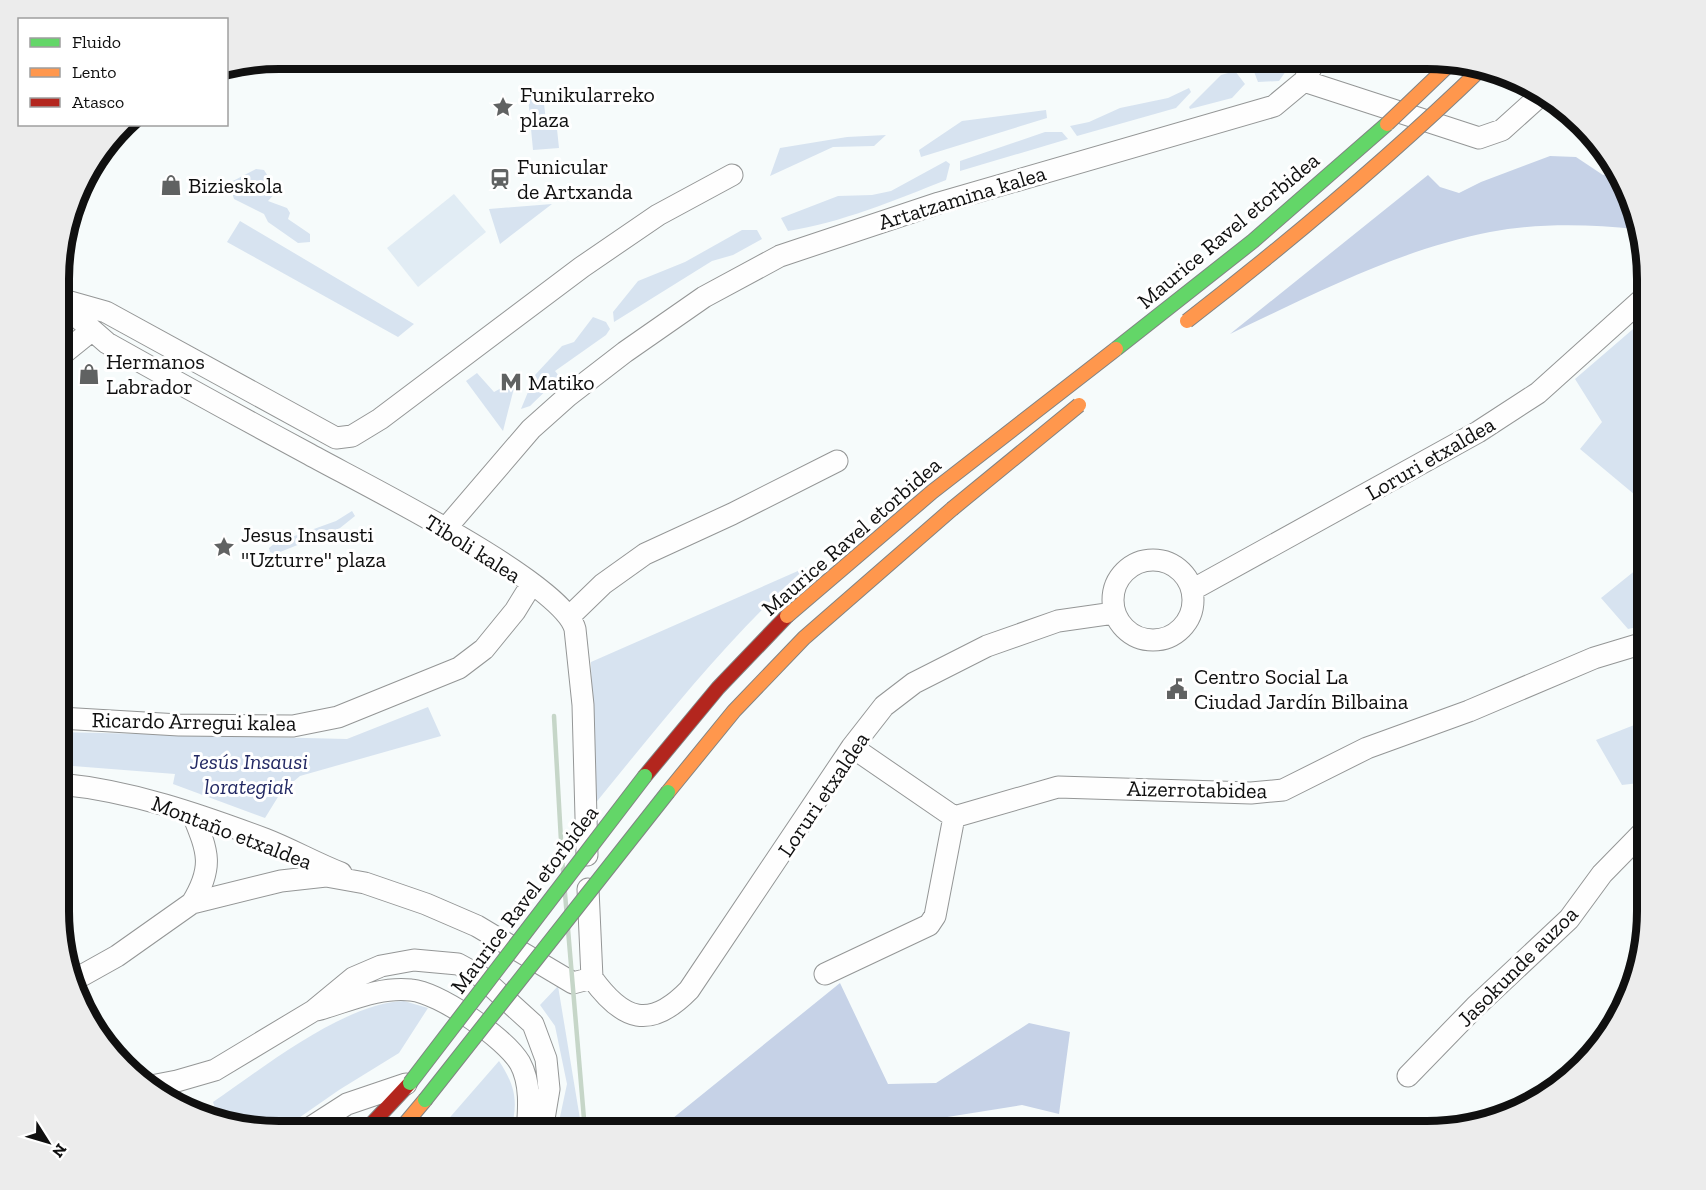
<svg xmlns="http://www.w3.org/2000/svg" width="1706" height="1190" font-family="'Zilla Slab',serif">
<rect width="100%" height="100%" fill="#f6fbfb"/>
<path fill="#d7e3f0" d="M1274 59 1293 61 1279 81 1258 82 1253 69Z
M1235 71 1245 84 1232 98 1190 109 1189 107 1221 75Z
M1189 88 1191 92 1176 108 1077 136 1070 126 1089 122 1120 108 1168 98Z
M543 95 547 130 557 129 559 148 533 150 528 97Z
M1046 110 1047 118 921 157 919 150 962 121Z
M1045 132H1062L1068 139 960 171V161Z
M886 135 874 146 833 147 770 176 780 148 847 137Z
M946 161 950 164 946 180C896 200 840 223 788 231L781 218 838 196 872 195 891 191Z
M256 169 264 170 269 178 278 184V190L268 201 287 208 290 213 288 219 310 234V242L298 243 268 222 264 214 234 199 229 183Z
M552 204 500 244 489 209Z
M240 221 414 324 398 337 227 242Z
M742 230H757L762 239 733 255 712 261 614 322 613 312 638 281 685 262Z
M593 317 606 322 610 329 606 335 555 371 560 377 530 406 521 409 535 375 562 346 574 342Z
M1647 317V505L1580 449 1602 422 1575 379Z
M477 373 494 392 516 380 503 431 466 381Z
M352 511 355 516 340 528 275 554 270 552 269 548 275 543 336 521Z
M1647 561V625L1628 629 1601 598Z
M807 567C728 637 661 723 594 805L591 662Z
M428 707 441 736 300 776 281 792 265 818 173 784 175 774 60 765V732L347 739Z
M1647 720V782L1622 785 1596 740Z
M558 986 582 1131H557L567 1084 555 1026 540 1005Z
M404 1001 428 1008 399 1053 339 1090 280 1131H265L205 1118 216 1111 213 1102C263 1068 344 1003 404 1001Z
M499 1061C516 1087 518 1101 511 1131H438Z"/>
<path fill="#c6d2e7" d="M1550 156 1576 157 1603 175 1619 172 1636 229C1588 224 1538 223 1490 232 1398 250 1314 294 1230 334L1428 175 1440 187 1459 193 1481 182Z
M840 983 888 1084 936 1083 1029 1023 1070 1032 1059 1114 1022 1105 916 1122 900 1131H657Z"/>
<path fill="#e1ecf4" d="M454 194 486 232 418 287 387 248Z"/>
<g fill="none" stroke-linecap="round" stroke-linejoin="round">
<defs>
<path id="street" d="M1304 81 1479 138 1502 130 1542 94
M60 299 106 312 336 438 352 436 380 419 582 267 658 215 732 175
M60 302 107 343C173 380 240 417 307 453 357 481 563 582 575 629L583 705 587 855
M60 356 91 331
M447 527 531 429 568 396 625 352 704 297 780 256 939 203 1274 106 1304 81 1316 59
M1113 600a40 40 0 1 1 80 0a40 40 0 1 1-80 0Z
M1192 590 1478 432 1538 393 1647 295
M570 616 603 584 645 554 732 514 837 461
M60 718 179 725 293 726 338 717 459 668 484 649 515 611 531 585
M852 747 954 817 1058 787 1251 793 1283 790 1367 748 1469 711 1594 658 1647 642
M60 784C132 791 198 814 265 839 291 849 315 863 341 873
M588 889 592 978
M192 903C214 867 208 852 193 815
M825 974 929 925 935 916 954 817
M592 978C623 1021 650 1030 689 990L852 747 884 706 914 683 987 646 1058 621 1114 613
M74 980 117 956 192 903 281 881 326 876 365 883 426 904 477 926 573 983 592 978
M317 1010C346 1002 380 986 411 990 440 993 505 1038 520 1063 531 1083 529 1109 527 1131
M1408 1076 1475 1007 1569 919 1602 874 1647 828
M146 1087 177 1081 215 1070 313 1011 353 978 381 966 414 960 458 964 480 976 533 1024 546 1059 549 1089 542 1131
M305 1131 347 1104 406 1084"/>
<path id="slow" d="M668 792 734 711 804 638 952 509
M399 1131 425 1100"/>
<path id="jam" d="M645 776 718 688 787 616
M365 1131 410 1083"/>
</defs>
<use href="#street" stroke="#949696" stroke-width="23"/>
<use href="#slow" stroke="#818383" stroke-width="16"/>
<use href="#jam" stroke="#818383" stroke-width="16"/>
<use href="#street" stroke="#fefefe" stroke-width="21"/>
<use href="#slow" stroke="#ff974d" stroke-width="14"/>
<use href="#jam" stroke="#b3261e" stroke-width="14"/>
<path stroke="#c6d6c8" stroke-width="4.5" d="M554 716 562 858 585 1131"/>
<defs>
<path id="fast-bridge" d="M1116 349 1253 241 1387 124
M410 1083 645 776
M425 1100 668 792"/>
<path id="slow-bridge" d="M1387 124 1453 61
M1187 321C1290 241 1389 158 1483 67
M952 509 1079 405
M787 616 932 492 1116 349"/>
</defs>
<use href="#fast-bridge" stroke="#818383" stroke-width="16" stroke-linecap="butt"/>
<use href="#slow-bridge" stroke="#818383" stroke-width="16" stroke-linecap="butt"/>
<use href="#fast-bridge" stroke="#63d668" stroke-width="14"/>
<use href="#slow-bridge" stroke="#ff974d" stroke-width="14"/>
</g>
<defs>
<symbol id="sight-bare" viewBox="-9 -9 18 18"><path d="M0-6L1.8-2.2L6-1.7L2.9 1.2L3.7 5.4L0 3.3L-3.7 5.4L-2.9 1.2L-6-1.7L-1.8-2.2Z" fill="#606262" stroke="#fff" stroke-width="2.5" paint-order="stroke"/></symbol>
<symbol id="station-bare" viewBox="-9 -9 18 18"><path d="M-3-6H3Q5-6 5-4V2Q5 4 3 4L4.5 6H3L1.5 4h-3L-3 6H-4.5L-3 4Q-5 4-5 2V-4Q-5-6-3-6ZM-3.5-4v3h7v-3ZM-3.5 1v1.5H-2V1ZM2 1v1.5H3.5V1Z" fill="#606262" stroke="#fff" stroke-width="2.5" paint-order="stroke"/></symbol>
<symbol id="shop-bare" viewBox="-9 -9 18 18"><path d="M-5-2.5h2.3a2.7 3.5 0 0 1 5.4 0H5L5.5 6h-11ZM-1.5-2.5h3a1.5 2.3 0 0 0-3 0Z" fill="#606262" stroke="#fff" stroke-width="2.5" paint-order="stroke"/></symbol>
<symbol id="metro-bare" viewBox="-9 -9 18 18"><path d="M-5.5 5V-5H-3L0 0L3-5H5.5V5H3V-.5L0 4L-3-.5V5Z" fill="#606262" stroke="#fff" stroke-width="2.5" paint-order="stroke"/></symbol>
<symbol id="civic-bare" viewBox="-9 -9 18 18"><path d="M-.6-6.5H3V-4.5H.6V-3L4-1V1h2V6H-6V1h2V-1L-.6-3ZM-1.2 2.5V6h2.4V2.5Z" fill="#606262" stroke="#fff" stroke-width="2.5" paint-order="stroke"/></symbol>
</defs>
<g fill-rule="evenodd">
<use href="#sight-bare" x="488" y="92" width="30" height="30"/>
<use href="#station-bare" x="485" y="164" width="30" height="30"/>
<use href="#shop-bare" x="156" y="170" width="30" height="30"/>
<use href="#shop-bare" x="74" y="359" width="30" height="30"/>
<use href="#metro-bare" x="496" y="367" width="30" height="30"/>
<use href="#sight-bare" x="209" y="532" width="30" height="30"/>
<use href="#civic-bare" x="1162" y="674" width="30" height="30"/>
</g>
<g text-anchor="middle" stroke-width="6" stroke-linejoin="round" paint-order="stroke">
<g font-size="22" fill="#101010" stroke="#fff" text-anchor="start">
<text x="520" y="102">Funikularreko<tspan x="520" dy="25">plaza</tspan></text>
<text x="517" y="174">Funicular<tspan x="517" dy="25">de Artxanda</tspan></text>
<text x="188" y="193">Bizieskola</text>
<text x="106" y="369">Hermanos<tspan x="106" dy="25">Labrador</tspan></text>
<text x="528" y="390">Matiko</text>
<text x="241" y="542">Jesus Insausti<tspan x="241" dy="25">"Uzturre" plaza</tspan></text>
<text x="1194" y="684">Centro Social La<tspan x="1194" dy="25">Ciudad Jardín Bilbaina</tspan></text>
</g>
<g font-size="22" fill="#101010" stroke="#fff">
<text transform="translate(962 197) rotate(-17)" y="8">Artatzamina kalea</text>
<text transform="translate(1228 230) rotate(-40)" y="8">Maurice Ravel etorbidea</text>
<text transform="translate(1430 458) rotate(-30)" y="8">Loruri etxaldea</text>
<text transform="translate(851 536) rotate(-41)" y="8">Maurice Ravel etorbidea</text>
<text transform="translate(473 548) rotate(32)" y="8">Tiboli kalea</text>
<text transform="translate(194 721) rotate(1)" y="8">Ricardo Arregui kalea</text>
<text transform="translate(1197 789) rotate(1)" y="8">Aizerrotabidea</text>
<text transform="translate(823 794) rotate(-56)" y="8">Loruri etxaldea</text>
<text transform="translate(232 832) rotate(21)" y="8">Montaño etxaldea</text>
<text transform="translate(524 899) rotate(-53)" y="8">Maurice Ravel etorbidea</text>
<text transform="translate(1517 966) rotate(-45)" y="8">Jasokunde auzoa</text>
</g>
<g font-size="22" font-style="italic" fill="#232964" stroke="#fff">
<text x="249" y="769">Jesús Insausi<tspan x="249" dy="25">lorategiak</tspan></text>
</g>
</g>
<path d="M0 0H1706V1190H0ZM279 69H1427A210 210 0 0 1 1637 279V911A210 210 0 0 1 1427 1121H279A210 210 0 0 1 69 911V279A210 210 0 0 1 279 69Z" fill="#ececec" fill-rule="evenodd"/>
<path fill="none" stroke="#101010" stroke-width="8" d="M279 69H1427A210 210 0 0 1 1637 279V911A210 210 0 0 1 1427 1121H279A210 210 0 0 1 69 911V279A210 210 0 0 1 279 69Z"/>
<rect x="18" y="18" width="210" height="108" fill="#ffffff" stroke="#9f9f9f" stroke-width="1.5"/>
<rect x="30" y="38" width="30" height="9" fill="#63d668" stroke="#9f9f9f" stroke-width="1.5"/>
<text x="72" y="48" font-size="18" fill="#101010">Fluido</text>
<rect x="30" y="68" width="30" height="9" fill="#ff974d" stroke="#9f9f9f" stroke-width="1.5"/>
<text x="72" y="78" font-size="18" fill="#101010">Lento</text>
<rect x="30" y="98" width="30" height="9" fill="#b3261e" stroke="#9f9f9f" stroke-width="1.5"/>
<text x="72" y="108" font-size="18" fill="#101010">Atasco</text>
<g transform="translate(48 1142) rotate(127)" stroke="#ffffff" stroke-width="4.5" paint-order="stroke">
<path d="M0-4.5L10 22L0 15L-10 22Z" fill="#101010"/>
<text y="-9" font-size="16" font-weight="bold" text-anchor="middle" fill="#101010">N</text>
</g>
</svg>
